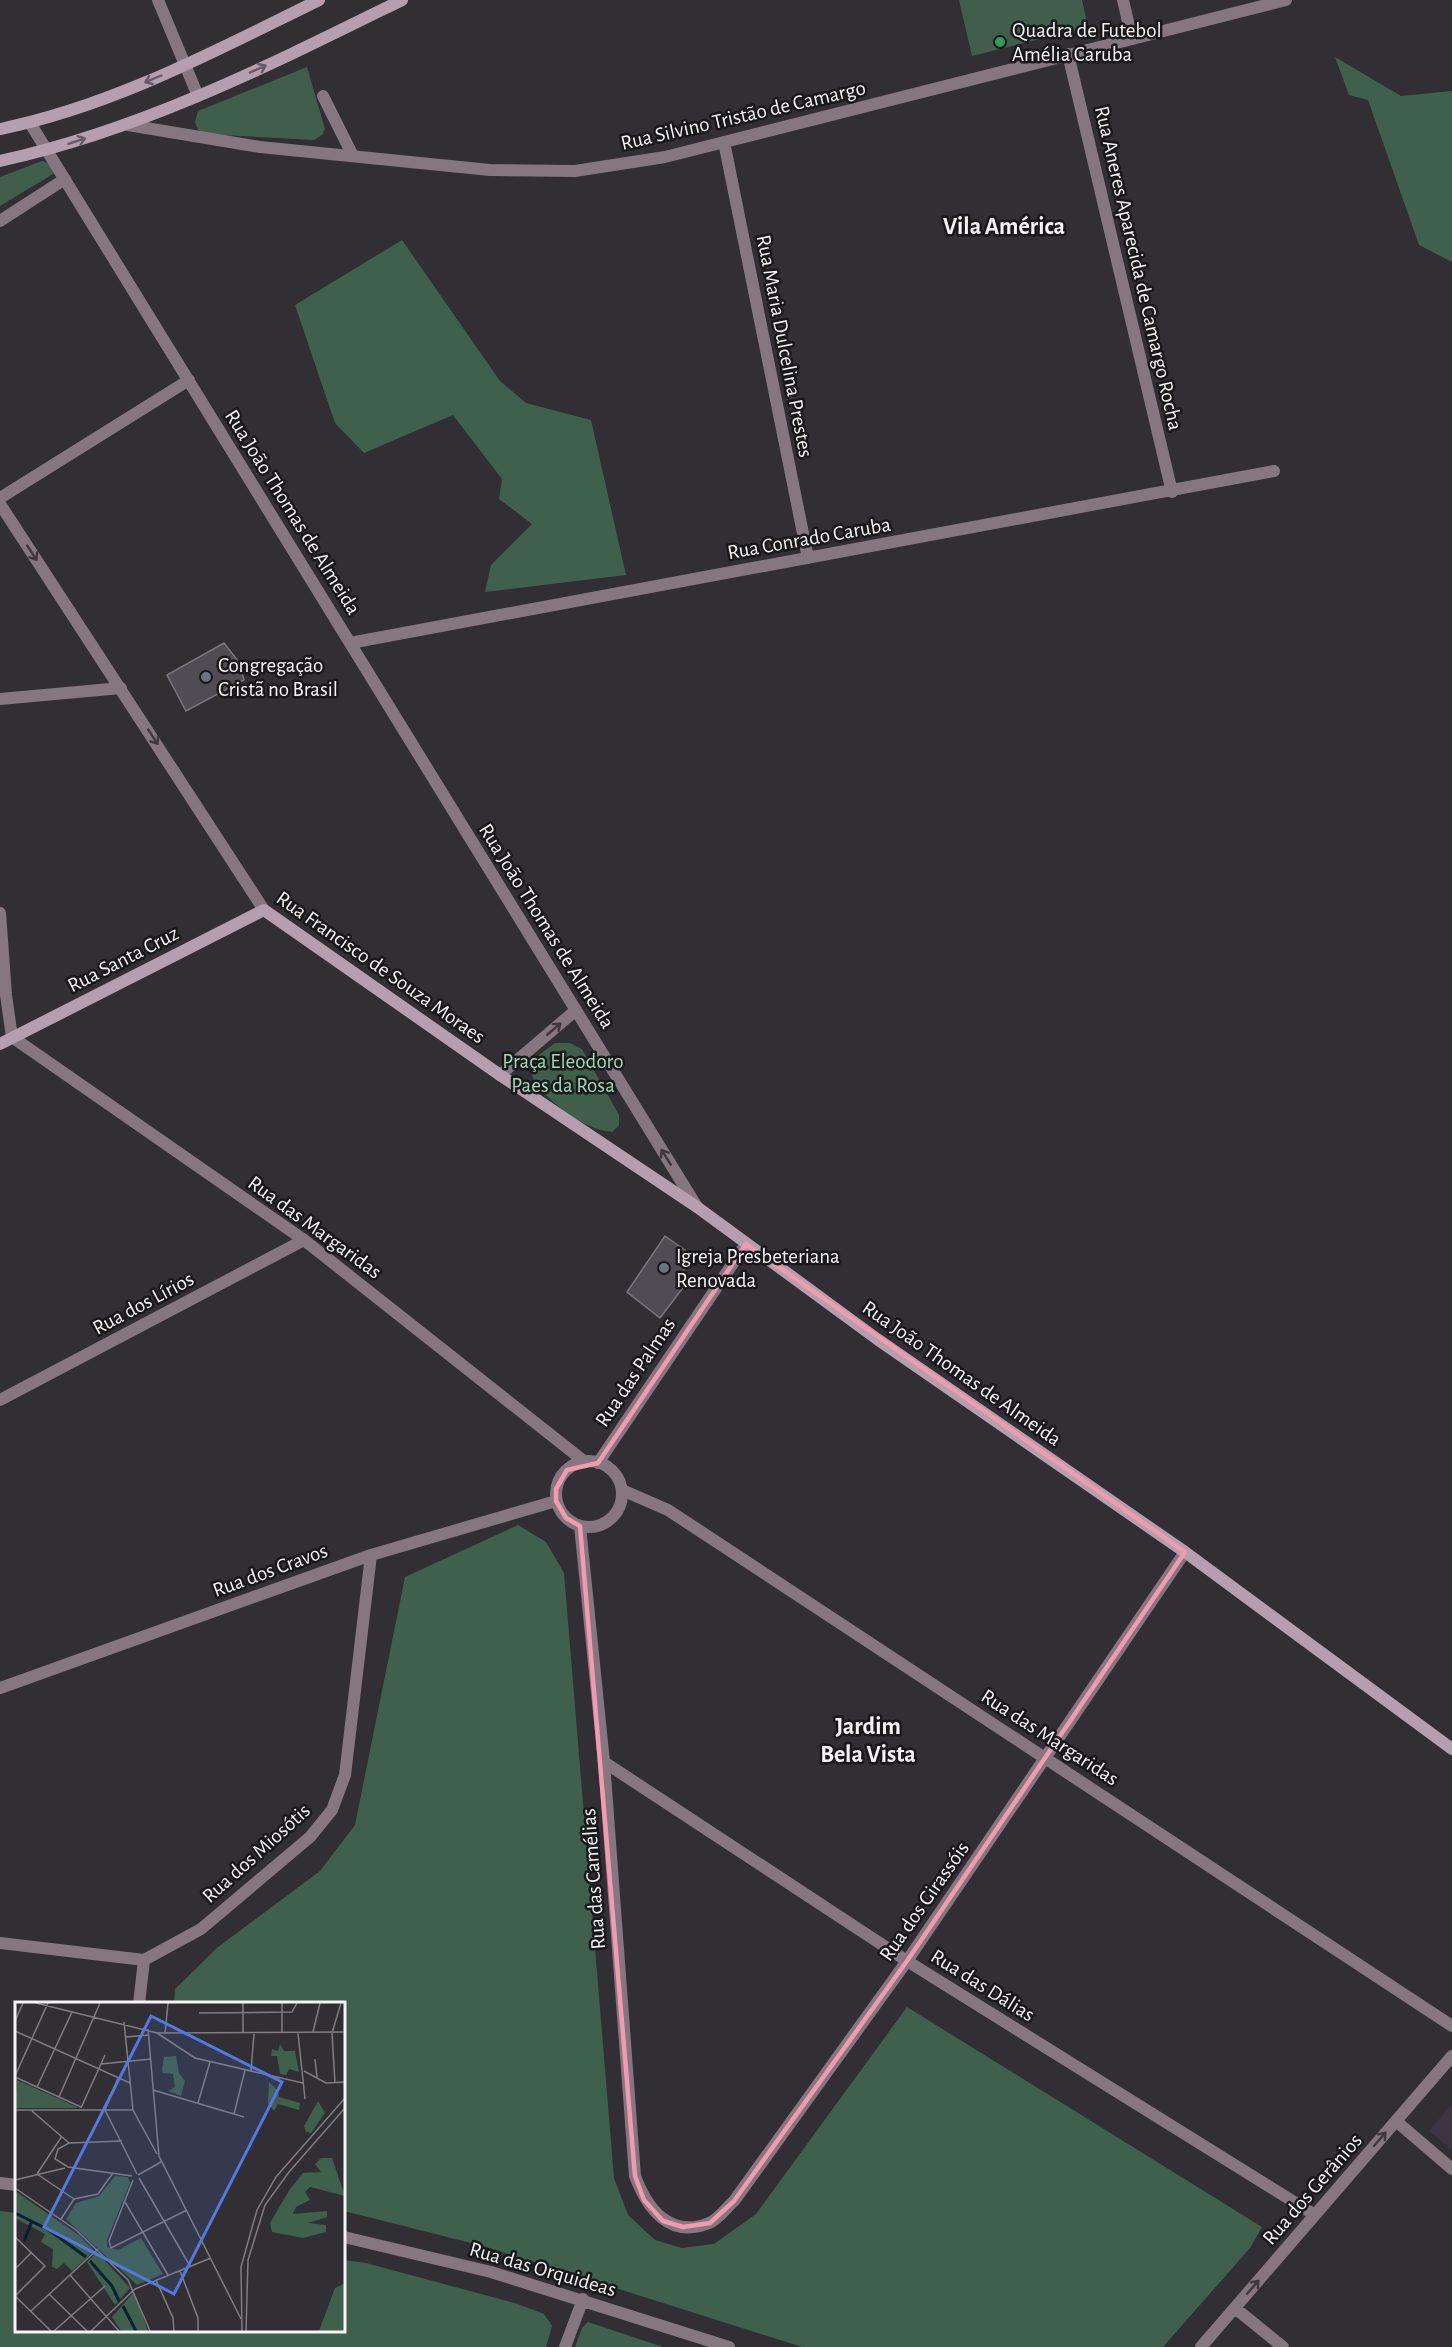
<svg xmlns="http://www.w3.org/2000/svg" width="1452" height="2347" font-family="'Alegreya Sans',sans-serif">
<rect width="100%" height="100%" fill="#312e34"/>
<path fill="#3d3642" d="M1452 2104V2150L1429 2131Z"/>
<path fill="#3f5f4c" d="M959 0H1082L1088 27 972 56Z
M307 67 325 129 322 135 314 140 205 134 198 130 195 122 198 111Z
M42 161 48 163 54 170 53 174 0 206V177Z
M555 1043H570L582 1049 619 1115V1125L612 1132C584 1130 544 1100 532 1076L539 1055Z"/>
<path fill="#3f604d" d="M1335 57 1401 96 1452 91V262L1419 245 1368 100 1349 95Z
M402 240 500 381 526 403 591 420 626 575 485 592 491 565 532 524 499 499 502 479 453 415 364 453 335 423 295 305Z
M518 1525 546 1542 564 1573 614 2178 628 2215 655 2240 682 2248 714 2244 756 2214 907 2007 1262 2227 1250 2248 1163 2347H802L483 2246 344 2211V2004L174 2003 175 1989 218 1947 320 1871 355 1825 405 1577Z
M0 2211 16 2213V2330H344V2260L366 2263 518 2304 544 2314 552 2326 546 2347H0Z
M588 2322 663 2347H575L582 2328Z"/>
<path fill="#504c53" stroke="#7a767d" stroke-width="1.5" d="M224 643 238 661 244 680 186 711 167 675Z
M665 1236 693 1256 678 1279 685 1285 660 1318 627 1292Z"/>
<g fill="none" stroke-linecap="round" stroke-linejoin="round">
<path stroke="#857680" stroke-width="12" d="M158 0 198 96
M1123 0 1132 39
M1068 54 1172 492
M323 96 353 156
M30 123 697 1207
M128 125 260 147 490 170 575 171 665 157 1286 0
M724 142 808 558
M0 221 65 179
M0 498 189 380
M0 504 264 910
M350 643 1274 471
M0 699 121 688
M0 913 6 995 12 1037 304 1240 585 1462
M500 1075 576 1010
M0 1400 304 1240
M556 1494a33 33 0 1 1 66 0a33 33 0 1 1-66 0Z
M598 1463 746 1244
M622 1490 668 1510 1452 2026
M580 1526 604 1762 635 2176C647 2208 669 2239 709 2223 718 2220 727 2207 734 2201L907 1961 1185 1552
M0 1688 371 1555 556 1501
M604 1762 907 1961 1315 2215
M0 1943 144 1960
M144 1960 201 1929 310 1837 332 1810 345 1775 371 1555
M139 2004 144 1960
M1396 2121 1452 2169
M0 2183 16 2185
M344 2237 491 2272 729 2347
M1235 2308 1283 2347
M565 2347 583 2299
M1201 2347 1452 2056"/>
<path stroke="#b59eae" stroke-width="12" d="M0 129C113 106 217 50 319 0
M0 161C142 130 272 64 402 0
M0 1044 264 910 500 1075 697 1207 877 1339 1185 1552 1452 1749"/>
</g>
<defs><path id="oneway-shaft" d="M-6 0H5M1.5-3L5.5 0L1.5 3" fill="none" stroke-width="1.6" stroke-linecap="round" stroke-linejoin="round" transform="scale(1.5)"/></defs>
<g stroke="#665a64">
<use href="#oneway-shaft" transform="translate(258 69) rotate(-24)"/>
<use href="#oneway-shaft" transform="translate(153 79) rotate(157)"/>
<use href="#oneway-shaft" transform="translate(77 141) rotate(-18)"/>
</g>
<g stroke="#3e383e">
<use href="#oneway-shaft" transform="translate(32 553) rotate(57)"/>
<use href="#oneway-shaft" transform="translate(153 737) rotate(57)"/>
<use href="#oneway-shaft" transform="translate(554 1029) rotate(-40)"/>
<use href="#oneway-shaft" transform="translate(666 1157) rotate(-122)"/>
<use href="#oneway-shaft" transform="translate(1380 2139) rotate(-49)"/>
<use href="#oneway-shaft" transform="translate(1253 2287) rotate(-49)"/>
</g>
<path fill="none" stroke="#f29ab0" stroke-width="4.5" stroke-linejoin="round" d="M746 1244 1185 1552 907 1961 734 2201 710 2223 683 2227 663 2221 644 2200 635 2176 580 1526 566 1518 556 1501V1489L567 1470 598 1463Z"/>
<circle fill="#2e9e5b" stroke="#18171a" stroke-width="2" cx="1000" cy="42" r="6"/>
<g fill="#6b7280" stroke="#18171a" stroke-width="2">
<circle cx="206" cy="677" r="6"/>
<circle cx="664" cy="1268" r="6"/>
</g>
<g text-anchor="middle" stroke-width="5" stroke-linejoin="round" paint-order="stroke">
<g font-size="21" fill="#f6f4f7" stroke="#18171a" text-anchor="start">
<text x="1012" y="37">Quadra de Futebol<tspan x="1012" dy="24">Amélia Caruba</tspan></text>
<text x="218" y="672">Congregação<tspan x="218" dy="24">Cristã no Brasil</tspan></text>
<text x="676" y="1263">Igreja Presbeteriana<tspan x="676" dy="24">Renovada</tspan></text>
</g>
<g font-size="21" fill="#f6f4f7" stroke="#18171a">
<text transform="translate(743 115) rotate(-13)" y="7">Rua Silvino Tristão de Camargo</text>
<text transform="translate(1139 268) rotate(77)" y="7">Rua Aneres Aparecida de Camargo Rocha</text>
<text transform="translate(785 346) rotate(79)" y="7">Rua Maria Dulcelina Prestes</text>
<text transform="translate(293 512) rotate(58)" y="7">Rua João Thomas de Almeida</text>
<text transform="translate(809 538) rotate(-10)" y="7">Rua Conrado Caruba</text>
<text transform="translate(547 926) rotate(58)" y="7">Rua João Thomas de Almeida</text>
<text transform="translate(123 959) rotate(-27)" y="7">Rua Santa Cruz</text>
<text transform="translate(381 967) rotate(35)" y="7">Rua Francisco de Souza Moraes</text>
<text transform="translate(315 1227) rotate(36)" y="7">Rua das Margaridas</text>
<text transform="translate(143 1303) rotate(-28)" y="7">Rua dos Lírios</text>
<text transform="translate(635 1372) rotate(-56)" y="7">Rua das Palmas</text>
<text transform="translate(962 1373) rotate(35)" y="7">Rua João Thomas de Almeida</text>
<text transform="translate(270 1570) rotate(-20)" y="7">Rua dos Cravos</text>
<text transform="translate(1050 1737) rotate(33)" y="7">Rua das Margaridas</text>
<text transform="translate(256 1853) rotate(-42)" y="7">Rua dos Miosótis</text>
<text transform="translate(593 1879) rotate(-94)" y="7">Rua das Camélias</text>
<text transform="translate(924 1901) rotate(-55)" y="7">Rua dos Girassóis</text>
<text transform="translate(983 1985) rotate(32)" y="7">Rua das Dálias</text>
<text transform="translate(1312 2189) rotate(-49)" y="7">Rua dos Gerânios</text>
<text transform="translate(543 2269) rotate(16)" y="7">Rua das Orquideas</text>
</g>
<g font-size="21" fill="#9ddab6" stroke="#18171a">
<text x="563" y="1068">Praça Eleodoro<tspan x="563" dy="24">Paes da Rosa</tspan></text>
</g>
<g font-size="24" font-weight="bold" fill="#f6f4f7" stroke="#18171a">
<text x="1004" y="234">Vila América</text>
<text x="868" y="1734">Jardim<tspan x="868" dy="28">Bela Vista</tspan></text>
</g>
</g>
<g transform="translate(15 2002)">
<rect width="330" height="330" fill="#312e34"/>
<path d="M2 78 62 105V106H0Z" fill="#3f5f4c"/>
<path d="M265 42 269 49H280L284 70 274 67 271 73 265 72 262 54H256L257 47 263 49ZM161 54 164 71 170 79 166 94 153 89 160 85 158 72 148 71 147 67 149 55ZM254 80 263 89 264 95 285 101 284 108 263 102 259 109 253 101ZM303 99 310 111 296 131 291 130 289 124ZM306 156H317L330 194 295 185 290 190 295 198 281 205 278 212 312 209V215L293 221 311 223V230L288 236 257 230 255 221 275 187 288 171 306 170 300 162ZM100 174 113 175 115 181 92 238V245L103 248 126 236 148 272 122 283 51 217 61 201 84 194ZM0 189 65 234 79 249 57 269 49 261 42 267 37 265 38 247 26 240 30 232 0 216ZM82 250 115 286 100 303 72 260ZM329 282 330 329H304L320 286ZM119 290 133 329H106L97 315Z" fill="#3f604d"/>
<path fill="none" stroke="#002333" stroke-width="3" d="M0 211 34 228 71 255M9 239 17 219M75 259 97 284 104 299M108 304 121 329"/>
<path fill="none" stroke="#807d82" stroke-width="1.5" d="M21 1 142 31 330 30M267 1V31M184 11 277 10 282 1M0 19 8 1M109 20 118 108 142 152M133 27 144 154 226 317M0 29 115 81M298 30 305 1M142 31 180 56 288 81M228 31V1M283 31 290 97M150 32 153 1M111 35 134 33M300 57 302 75M86 62 136 57M236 69 239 32M289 69 311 81 330 80M0 74 33 1M0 75 66 105M103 76 90 108 122 172M320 81 317 31 326 1M22 85 57 10M138 88 229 115M44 95 85 1M183 101 195 60M66 106 90 53M0 108H118M17 109 54 141M219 112 230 68M107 139 54 141 43 147 40 157 53 165 117 174M22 172 47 134M22 172 59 197M123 173 146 160M124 176 175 264M0 178 50 166M118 178 94 239 96 246 172 208M0 186 61 228 113 278 135 329M59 197 83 192 98 171M110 200 153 273M46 217 59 197M0 235 30 264 0 294M0 267 17 250M165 269 183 316V329M55 273 104 329M141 278 158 316 159 329M34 292 72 329M0 294 36 329M16 309 83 247M39 329 90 284M76 329 120 287 196 256M227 329 226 265 242 208 261 175 330 96M231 329 233 258 250 203 274 170 330 106"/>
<path fill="#5378e0" fill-opacity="0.15" stroke="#5378e0" stroke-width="3" d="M136 14 267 80 159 292 29 225Z"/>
<rect width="330" height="330" fill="none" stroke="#f6f4f7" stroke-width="3"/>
</g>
</svg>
